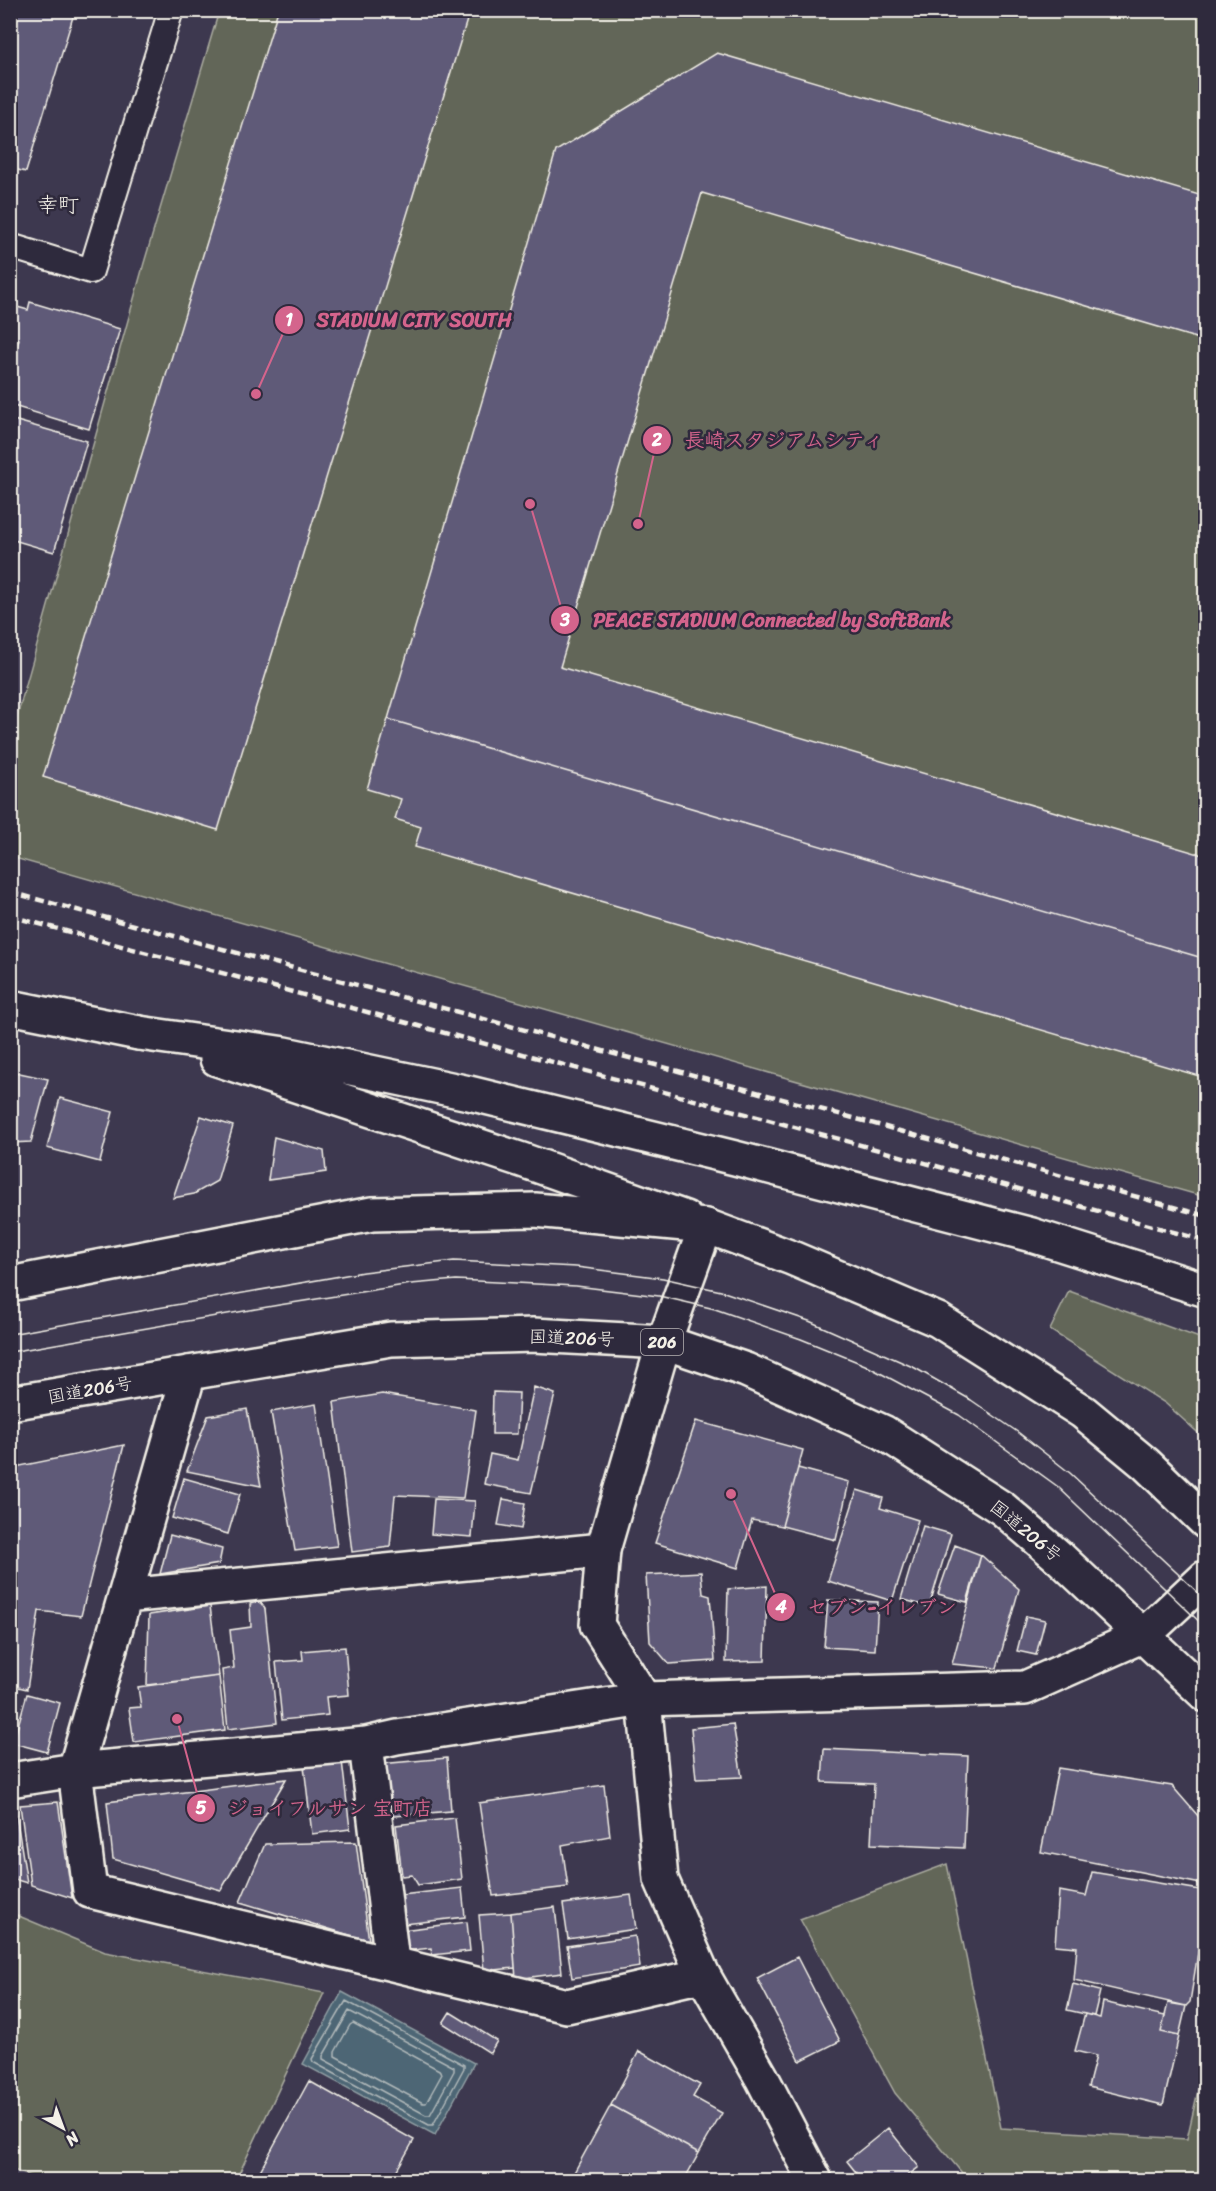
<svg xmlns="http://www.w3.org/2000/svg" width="1216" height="2191" font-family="Sriracha,'Klee One',sans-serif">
<rect width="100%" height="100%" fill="#3d384f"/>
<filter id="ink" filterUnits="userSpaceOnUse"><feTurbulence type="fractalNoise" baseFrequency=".0167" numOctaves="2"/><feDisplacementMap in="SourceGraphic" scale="12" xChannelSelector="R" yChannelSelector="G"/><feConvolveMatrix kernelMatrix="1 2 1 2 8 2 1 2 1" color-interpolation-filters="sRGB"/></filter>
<g filter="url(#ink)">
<path fill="#626658" stroke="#abaca0" stroke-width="1.5" d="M219 11H1205V1197L11 857V738L144 263Z
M1069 1291 1205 1340V1439L1165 1403 1050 1330Z
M947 1864 1001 2128 1187 2139 1205 2060V2180H968L895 2093 800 1919Z
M14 1914 105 1952 324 1993 236 2180H40L11 2169 10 1923Z"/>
<path fill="#4d6675" stroke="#909ea3" stroke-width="1.5" d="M342 1992 474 2063 435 2135 303 2064Z"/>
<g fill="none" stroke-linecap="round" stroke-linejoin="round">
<path stroke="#b1b9ba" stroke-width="1.5" d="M346 2001 464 2065V2068L433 2125H429L313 2062 312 2059Z
M349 2011 454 2067V2071L430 2115H426L323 2059V2056Z
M353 2023 441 2071 442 2074 426 2103H423L335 2056V2052L350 2025Z"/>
</g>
<path fill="#5f5a78" stroke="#f4f1e8" stroke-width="1.5" d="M10 10H75L26 172 10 168Z
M278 10H470L218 830 43 777Z
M717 53 1206 197V341L702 193 560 667 1206 856V959L388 719 556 151Z
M30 302 120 329 89 429 10 405V368L19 339 10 337V305L28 310Z
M10 419 87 441 54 552 10 539Z
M388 719 1206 959V1078L415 847 421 827 395 819 401 799 367 789Z
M10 1071 48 1079 31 1142 10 1143Z
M60 1098 113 1112 100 1162 47 1148Z
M201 1116 233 1126 217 1181 194 1194 173 1198Z
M274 1137 324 1151 326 1172 268 1180Z
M534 1387 555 1394 531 1493 484 1484 490 1454 518 1460Z
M493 1392 519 1393 517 1434H492Z
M382 1394 476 1410 463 1498 395 1495 390 1547 352 1552 334 1402Z
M316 1404 337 1546 295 1551 271 1412Z
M247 1409 261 1486 187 1471 208 1416Z
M696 1421 803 1450 782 1526 752 1520 738 1568 655 1543Z
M124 1445 81 1616 39 1611 27 1689 10 1685V1468Z
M798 1468 849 1482 836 1540 782 1526Z
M184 1478 240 1494 228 1534 172 1518Z
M857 1490 883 1498 880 1508 918 1520 892 1601 828 1581Z
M434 1499 475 1501 472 1537 431 1534Z
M503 1499 525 1503 521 1529 498 1525Z
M923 1526 951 1534 929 1607 901 1599Z
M170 1535 222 1549 219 1564 160 1574Z
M955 1545 981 1555 967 1602 938 1594Z
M981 1555 1019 1589 997 1668 952 1664Z
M701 1572 703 1594 710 1596 715 1661 669 1664 650 1642 646 1575Z
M767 1586 765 1661 726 1662 728 1589Z
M828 1600 878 1602 875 1650 824 1647Z
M257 1602 261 1603 265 1609 277 1723 228 1729 222 1670 234 1668 230 1630 251 1627 250 1604Z
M210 1606 219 1676 147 1685 149 1615Z
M1026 1616 1045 1620 1036 1655 1017 1651Z
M345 1647 349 1695 326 1697 328 1715 282 1720 276 1662 303 1660 302 1651Z
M219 1676 225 1730 134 1742 129 1708 141 1707 138 1687Z
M27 1694 60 1703 47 1752 13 1743Z
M733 1724 742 1777 696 1779 691 1728Z
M824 1749 968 1756 964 1848 871 1844 874 1784 822 1782Z
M447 1758 451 1811 384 1817 380 1764Z
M342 1761 350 1829 312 1834 304 1766Z
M1058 1768 1172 1786 1206 1825V1885L1041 1852Z
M286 1779 221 1890 113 1859 107 1802Z
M604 1785 610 1836 562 1845 568 1887 493 1896 479 1803Z
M58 1802 72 1898 31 1885 20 1805Z
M10 1808H15L27 1883 10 1878Z
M455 1818 462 1879 418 1885 412 1875 402 1876 396 1825Z
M356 1842 369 1941 240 1902 265 1844Z
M1092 1872 1206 1891V1903L1190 2002 1186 2006 1074 1980 1077 1947 1055 1945 1059 1891 1086 1896Z
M462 1888 465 1917 396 1925 393 1896Z
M631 1895 636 1929 568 1939 563 1904Z
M555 1907 562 1973 516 1979 511 1913Z
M511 1913 515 1968 484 1971 479 1915Z
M467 1922 470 1951 432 1955 431 1948 404 1951 402 1930Z
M635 1936 640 1967 572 1978 567 1946Z
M797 1957 840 2041 800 2061 757 1978Z
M1073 1984 1100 1991 1094 2016 1067 2010Z
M1103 2002 1165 2016 1161 2032 1179 2036 1163 2105 1088 2087 1096 2056 1075 2051 1085 2014 1100 2018Z
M1168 2003 1186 2006 1179 2036 1161 2032Z
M450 2012 497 2041 490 2053 443 2023Z
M639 2051 700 2085 693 2097 722 2113 699 2153 611 2105Z
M309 2081 414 2140 391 2180H255Z
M611 2105 699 2153 684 2180H570Z
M888 2128 919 2167 902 2180H862L847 2161Z"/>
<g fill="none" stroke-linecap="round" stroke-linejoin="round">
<defs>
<path id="lane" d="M10 246 91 271 171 10"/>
<path id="street" d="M139 1033 285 1054 469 1093 735 1158 1032 1235 1206 1290
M217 1059 522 1160 685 1218
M189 1373 75 1770 90 1891 567 2006 703 1975
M125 1596 603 1550
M366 1744 392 1962
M10 1780 75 1770 366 1744 397 1737 644 1699 1025 1688 1144 1635 1206 1577"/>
<path id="secondary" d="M10 1007 139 1033
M706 1226 664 1342 603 1550 597 1625 644 1699 661 1879 703 1975 762 2078 815 2180"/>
<path id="highway" d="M10 1284 372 1214 535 1210 706 1226 792 1258 938 1320 1083 1412 1146 1464 1206 1522
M10 1403 391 1339 533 1335 664 1342 746 1370 883 1432 1003 1509 1060 1558 1206 1695"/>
</defs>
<use href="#lane" stroke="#f4f1e8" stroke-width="28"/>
<use href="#street" stroke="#f4f1e8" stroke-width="38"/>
<use href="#secondary" stroke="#f4f1e8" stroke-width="38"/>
<use href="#highway" stroke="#f4f1e8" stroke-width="38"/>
<use href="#lane" stroke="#2f2a3d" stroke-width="24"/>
<use href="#street" stroke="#2f2a3d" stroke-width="33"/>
<use href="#secondary" stroke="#2f2a3d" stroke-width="33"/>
<use href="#highway" stroke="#2f2a3d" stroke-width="33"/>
<path stroke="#f4f1e8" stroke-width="1.5" d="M10 1334 363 1272 454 1261 576 1267 663 1278 685 1283 721 1291 809 1321 915 1368 971 1400 1019 1433 1070 1473 1206 1600
M10 1352 279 1305 411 1284 456 1280 576 1286 659 1296 715 1309 801 1339 865 1365 959 1415 1057 1486 1206 1628"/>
<path stroke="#f4f1e8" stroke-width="4.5" stroke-dasharray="9 4.5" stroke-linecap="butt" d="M10 892 846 1116 1206 1216
M10 916 839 1139 1206 1241"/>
</g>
</g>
<g text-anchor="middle" stroke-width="5" stroke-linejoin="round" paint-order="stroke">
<rect fill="#2f2a3d" stroke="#b9b5b5" stroke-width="1.5" x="641" y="1329" width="42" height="26" rx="4.5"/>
<g font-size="16" font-weight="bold" fill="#f4f1e8">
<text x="662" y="1348">206</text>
</g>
<g font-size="18" fill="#f4f1e8" stroke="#2f2a3d">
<text transform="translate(572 1338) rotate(2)" y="6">国道206号</text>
<text transform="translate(90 1390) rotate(-10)" y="6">国道206号</text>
<text transform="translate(1026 1531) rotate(39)" y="6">国道206号</text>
</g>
<g font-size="21" fill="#f4f1e8" stroke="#2f2a3d">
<text x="58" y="212">幸町</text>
</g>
</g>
<path fill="none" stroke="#d4648c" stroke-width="2" d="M256 394L289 320M638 524L657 440M530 504L565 620M731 1494L781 1607M177 1719L201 1808"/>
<g fill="#d4648c" stroke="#2f2a3d" stroke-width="2">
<circle cx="256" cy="394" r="6"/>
<circle cx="638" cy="524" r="6"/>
<circle cx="530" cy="504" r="6"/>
<circle cx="731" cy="1494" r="6"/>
<circle cx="177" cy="1719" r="6"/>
<circle cx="289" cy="320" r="15"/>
<circle cx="657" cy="440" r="15"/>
<circle cx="565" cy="620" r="15"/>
<circle cx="781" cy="1607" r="15"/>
<circle cx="201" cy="1808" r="15"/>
</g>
<g font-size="18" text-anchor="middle" font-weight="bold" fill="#fff">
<text x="289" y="326">1</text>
<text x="657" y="446">2</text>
<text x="565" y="626">3</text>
<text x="781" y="1613">4</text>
<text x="201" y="1814">5</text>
</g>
<g font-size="20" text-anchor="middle" font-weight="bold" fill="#d4648c" stroke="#2f2a3d" stroke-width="5" stroke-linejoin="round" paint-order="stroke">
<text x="414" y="327">STADIUM CITY SOUTH</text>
<text x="784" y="447">長崎スタジアムシティ</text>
<text x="772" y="627">PEACE STADIUM Connected by SoftBank</text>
<text x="882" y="1614">セブン-イレブン</text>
<text x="330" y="1815">ジョイフルサン 宝町店</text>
</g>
<rect width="1216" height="2191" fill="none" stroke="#2f2a3d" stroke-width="36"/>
<rect x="18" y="18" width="1180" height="2155" fill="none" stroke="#f4f1e8" stroke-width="2" filter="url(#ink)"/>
<g transform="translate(63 2128) rotate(139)" stroke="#2f2a3d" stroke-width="4.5" paint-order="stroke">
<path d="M0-4.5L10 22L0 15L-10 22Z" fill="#f4f1e8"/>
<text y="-9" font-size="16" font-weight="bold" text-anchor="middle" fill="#f4f1e8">N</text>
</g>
</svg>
